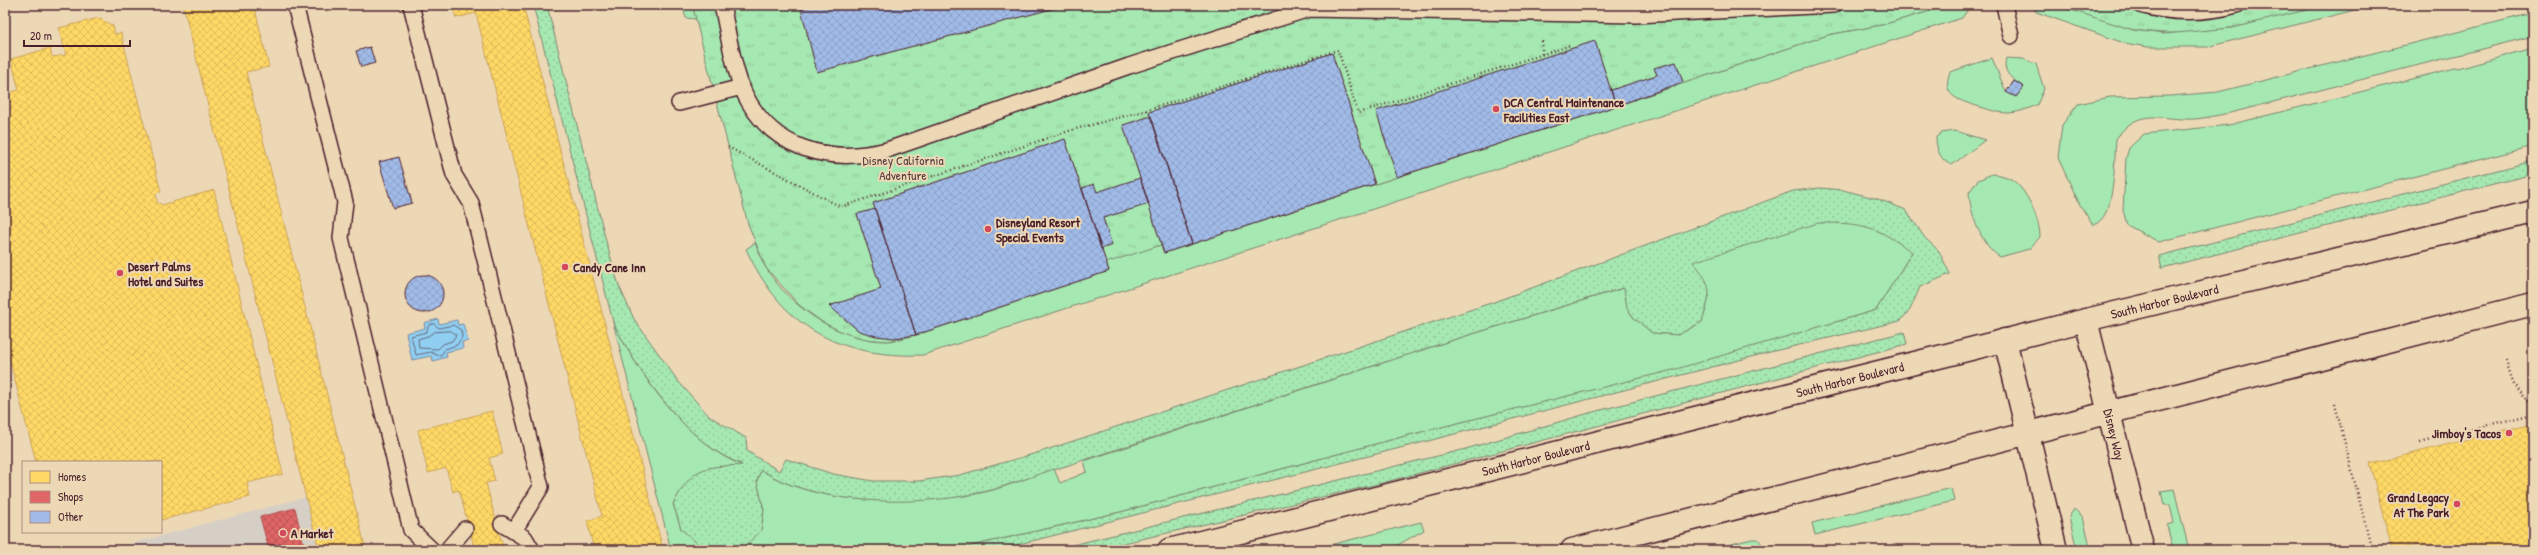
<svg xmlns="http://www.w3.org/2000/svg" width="2538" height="555" font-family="'Patrick Hand',sans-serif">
<defs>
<pattern id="grass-dots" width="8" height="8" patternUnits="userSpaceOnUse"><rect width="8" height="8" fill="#a6e8b1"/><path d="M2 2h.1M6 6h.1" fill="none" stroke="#90c798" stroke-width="1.8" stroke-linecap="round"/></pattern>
<pattern id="park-tufts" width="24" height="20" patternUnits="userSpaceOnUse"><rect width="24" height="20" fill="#a6e8b1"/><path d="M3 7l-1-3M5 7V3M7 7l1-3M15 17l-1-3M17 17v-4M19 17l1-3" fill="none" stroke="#90c798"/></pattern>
<pattern id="homes-cross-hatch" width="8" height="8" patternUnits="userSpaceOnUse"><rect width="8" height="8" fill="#ffd966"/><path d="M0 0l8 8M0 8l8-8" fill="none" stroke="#dcba59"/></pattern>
<pattern id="shops-cross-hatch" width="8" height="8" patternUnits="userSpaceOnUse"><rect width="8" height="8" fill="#e06666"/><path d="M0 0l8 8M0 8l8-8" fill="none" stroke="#b85354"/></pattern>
<pattern id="building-cross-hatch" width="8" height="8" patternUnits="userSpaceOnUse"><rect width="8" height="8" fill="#a1bbe8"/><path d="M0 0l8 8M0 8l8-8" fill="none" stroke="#8ca0c7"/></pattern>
</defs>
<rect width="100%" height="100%" fill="#edd8b6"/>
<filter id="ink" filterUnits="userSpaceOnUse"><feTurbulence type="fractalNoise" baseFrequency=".025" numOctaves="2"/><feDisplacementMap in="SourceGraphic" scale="8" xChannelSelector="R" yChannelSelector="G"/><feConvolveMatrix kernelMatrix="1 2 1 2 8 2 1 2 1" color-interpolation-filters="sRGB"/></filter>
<g filter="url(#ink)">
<path fill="#d6cfc5" d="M306 497 319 550H107Z"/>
<path fill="url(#grass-dots)" stroke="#78846e" d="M533 5H547L607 245 619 286 634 319 678 381 709 416 746 438 747 451 779 471 786 459 833 474 873 481H919L960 475 1040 452 1494 302 1793 191 1820 188 1843 190 1878 199 1906 210 1925 238 1939 251 1950 274 1920 287 1910 310 1900 321 1770 352 1428 441 996 550H953L1120 512 1409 435 1670 370 1876 310 1912 252 1694 262C1715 287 1711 293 1702 322L1678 335 1652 333 1633 317 1627 308 1623 288 1450 341 992 490C972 494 952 499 932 501 880 505 805 499 761 470L757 481 764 510 761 531 740 550H705L681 529 673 504 686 480 702 468 741 464C689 446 636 370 613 322Z
M2533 161V174L2162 268 2159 256Z
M1904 332 1907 344 1378 484 1094 550H1052L1462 450 1593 412Z"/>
<path fill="url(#park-tufts)" stroke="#78846e" d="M692 5H1951L1882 25 1828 35 1616 106 1164 253 1161 245 1109 271 916 335 888 341 863 339 842 332 822 322 799 305 766 268 748 224Z
M2056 5H2327C2264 21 2200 41 2135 30 2109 26 2082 12 2056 5Z"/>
<path fill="#a6e8b1" stroke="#78846e" d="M682 5H692L696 19 686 18Z
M1951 5H1966L1967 11 1962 18 923 355C838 358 782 327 746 249L755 243C758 251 761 260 766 268 791 308 839 341 887 341 896 341 907 337 916 335L1109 271 1106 263 1161 245 1164 253 1616 106 1828 35 1882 25Z
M2033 5H2056L2133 30 2164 34 2232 28 2327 5H2375L2207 47H2148L2124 43 2036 12Z
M2533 13V36L2230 113C2218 115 2207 118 2195 119 2162 121 2139 105 2116 139 2114 160 2116 219 2093 225L2080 205 2058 158 2062 125 2078 104 2110 97 2170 96 2218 92Z
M2533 48V146L2159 242 2127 225 2123 210 2126 158 2129 148 2144 134 2229 125 2455 68 2458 69Z
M1992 58 2006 92 2024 87C2012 79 2002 73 2006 58L2023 59 2036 64 2044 89 2037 105C2027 109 2018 113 2007 113 1998 113 1988 109 1980 107 1961 101 1940 97 1950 72Z
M1955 131 1985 140 1952 165C1940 161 1936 149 1936 137L1941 133Z
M1992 174C2000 175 2008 176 2015 182 2028 193 2040 220 2040 237L2029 249 2000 257C1981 245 1970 214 1969 192L1978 180Z
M1818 223C1864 223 1874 225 1912 252L1876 310 1673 370 1409 435 1120 512 953 550H740L761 531 764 510 757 481 761 470C817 508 929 507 993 490 1013 484 1033 476 1054 469L1060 483 1087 472 1084 461 1450 341 1624 288 1627 308 1633 317 1652 333 1678 335 1702 322C1711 294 1714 286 1693 262Z
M613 322C636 371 689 446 742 465 701 467 694 466 673 504L681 529 705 550H671Z
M1951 488 1954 501 1815 535 1812 523Z
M2174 489 2189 550H2173L2167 525 2174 523 2170 505H2164L2161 491Z
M2074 509 2083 517 2091 550H2077L2069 517Z
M1421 522 1424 530 1389 550H1310Z
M1752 539H1758L1765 548 1707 550Z"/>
<path fill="#90cff1" stroke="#7489a2" d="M438 319 439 324 457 320 458 325 463 324 468 341 462 342 463 348 446 352 447 357 433 361 431 356 412 360 406 333 425 328 424 323Z"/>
<path fill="url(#homes-cross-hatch)" stroke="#c9a154" d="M183 5H254L269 67 246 72 366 550H319Z
M453 5H523L663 550H594L587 521 602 516 476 13 456 18Z
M99 18 113 26 115 34 121 33 161 192 156 193 157 202 162 205 214 190 283 474 247 483 250 497 161 520V462H36L5 342V94L19 90 11 59 50 48 52 57 66 55 59 28Z
M492 411 503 454 489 458 495 481 486 483 503 547 493 550H475L459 490 453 492 446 468 428 473 418 430Z
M2533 423V550H2420L2419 545 2392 550 2370 464Z"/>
<path fill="url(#shops-cross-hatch)" stroke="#b35154" d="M295 508 305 550H269L260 517Z"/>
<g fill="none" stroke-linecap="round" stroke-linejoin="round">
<path stroke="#66657a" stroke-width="1" d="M434 324 439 328 453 325 461 330 462 337 457 345 445 349 441 355H436L431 352 416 355 411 336 426 332 429 325Z
M451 331 456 335 452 341 443 344 438 349 419 348 418 339 428 336 434 332Z"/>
</g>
<path fill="url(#building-cross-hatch)" stroke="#4a1f2b" d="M800 5H1066L817 72Z
M1595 41 1616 106 1397 177 1376 111Z
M370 47 375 63 361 67 356 51Z
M1332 53 1375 184 1192 244 1149 112Z
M1676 62 1683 82 1616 106 1611 90 1657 75 1654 68Z
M2014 81 2024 87 2016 97 2006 92Z
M1151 116 1192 244 1164 253 1123 125Z
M1065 139 1109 271 916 335 873 203Z
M399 157 412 203 393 208 379 162Z
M1140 178 1149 204 1103 218 1112 245 1101 249 1082 188 1094 184 1097 192Z
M875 209 916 335 894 338 876 336 859 331 829 306 881 289 857 214Z
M405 294a19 19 0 1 1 38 0a19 19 0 1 1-38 0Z"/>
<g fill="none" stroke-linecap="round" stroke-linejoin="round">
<defs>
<path id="service" d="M295 5 345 202 341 238 411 530 432 550
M411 5 454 175 471 203 541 487 514 531
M722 5C728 32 732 63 742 88 768 149 828 165 887 150L1129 66 1309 9 1636 15 1834 5
M2004 5 2011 36
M2140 5C2173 14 2203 14 2237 5
M679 103 742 87
M502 524 525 538 532 550
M447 550 465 529"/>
<g id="secondary">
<path id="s1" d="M2086 320 2143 550"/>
<path d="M2005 340 2056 550"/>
</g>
<g id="primary">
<path id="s2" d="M1169 550 2086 320 2533 212"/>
<path d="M1572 550 2533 304"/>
</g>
</defs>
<use href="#service" stroke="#4a1f2b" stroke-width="18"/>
<use href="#secondary" stroke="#4a1f2b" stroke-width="25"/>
<use href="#primary" stroke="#4a1f2b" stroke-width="25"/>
<path stroke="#4a1f2b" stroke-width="2.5" stroke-dasharray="1 3" stroke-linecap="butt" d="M1542 54V39
M728 147 841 207 1072 130 1144 111 1338 50 1358 113 1569 46
M2506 360C2511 377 2516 396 2533 405
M2335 404 2372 550
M2456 433 2533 414
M2420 442 2441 436"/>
<use href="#service" stroke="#edd8b6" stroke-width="15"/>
<use href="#secondary" stroke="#edd8b6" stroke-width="22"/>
<use href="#primary" stroke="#edd8b6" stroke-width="22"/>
</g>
</g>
<g fill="#d1495b" stroke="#edd8b6" stroke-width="1.5">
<circle cx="1496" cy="109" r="4"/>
<circle cx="988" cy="229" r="4"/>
<circle cx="565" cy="267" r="4"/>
<circle cx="120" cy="273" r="4"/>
<circle cx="2509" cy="433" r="4"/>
<circle cx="2457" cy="504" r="4"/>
<circle cx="283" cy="533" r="4"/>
</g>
<g text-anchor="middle" stroke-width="4" stroke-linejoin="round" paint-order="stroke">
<g font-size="13" font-weight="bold" fill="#4a1f2b" stroke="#edd8b6" text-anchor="start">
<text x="1504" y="107">DCA Central Maintenance<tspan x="1504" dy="15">Facilities East</tspan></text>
<text x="996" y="227">Disneyland Resort<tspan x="996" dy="15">Special Events</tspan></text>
<text x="128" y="271">Desert Palms<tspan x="128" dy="15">Hotel and Suites</tspan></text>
<text x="573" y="272">Candy Cane Inn</text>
<text x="2501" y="438" text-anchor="end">Jimboy's Tacos</text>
<text x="2449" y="502" text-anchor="end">Grand Legacy<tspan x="2449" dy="15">At The Park</tspan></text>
<text x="291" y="538">A Market</text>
</g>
<g font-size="13" fill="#583d3f" stroke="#edd8b6">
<text x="903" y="165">Disney California<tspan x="903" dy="15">Adventure</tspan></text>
</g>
<g font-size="13" fill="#4a1f2b" stroke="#edd8b6">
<text dy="5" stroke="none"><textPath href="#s2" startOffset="1026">South Harbor Boulevard</textPath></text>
<text dy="5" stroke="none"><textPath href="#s2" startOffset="702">South Harbor Boulevard</textPath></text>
<text dy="5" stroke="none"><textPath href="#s1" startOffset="118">Disney Way</textPath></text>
<text dy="5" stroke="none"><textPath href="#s2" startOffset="378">South Harbor Boulevard</textPath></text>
</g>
</g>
<rect width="2538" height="555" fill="none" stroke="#edd8b6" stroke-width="20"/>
<rect x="10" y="10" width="2518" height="535" fill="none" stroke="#4a1f2b" stroke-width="1.5" filter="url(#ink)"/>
<rect x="22" y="461" width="140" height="72" fill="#edd8b6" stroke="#ac8e7e"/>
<rect x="30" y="471" width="20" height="12" fill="#ffd966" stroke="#ac8e7e"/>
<text x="58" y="481" font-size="12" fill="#4a1f2b">Homes</text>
<rect x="30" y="491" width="20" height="12" fill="#e06666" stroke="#ac8e7e"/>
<text x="58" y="501" font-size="12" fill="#4a1f2b">Shops</text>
<rect x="30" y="511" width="20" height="12" fill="#a1bbe8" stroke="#ac8e7e"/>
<text x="58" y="521" font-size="12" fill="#4a1f2b">Other</text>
<path d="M24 40v6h106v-6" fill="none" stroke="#4a1f2b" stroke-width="2"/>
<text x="30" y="40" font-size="12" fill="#4a1f2b" stroke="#edd8b6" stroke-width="3" paint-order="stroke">20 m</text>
</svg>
